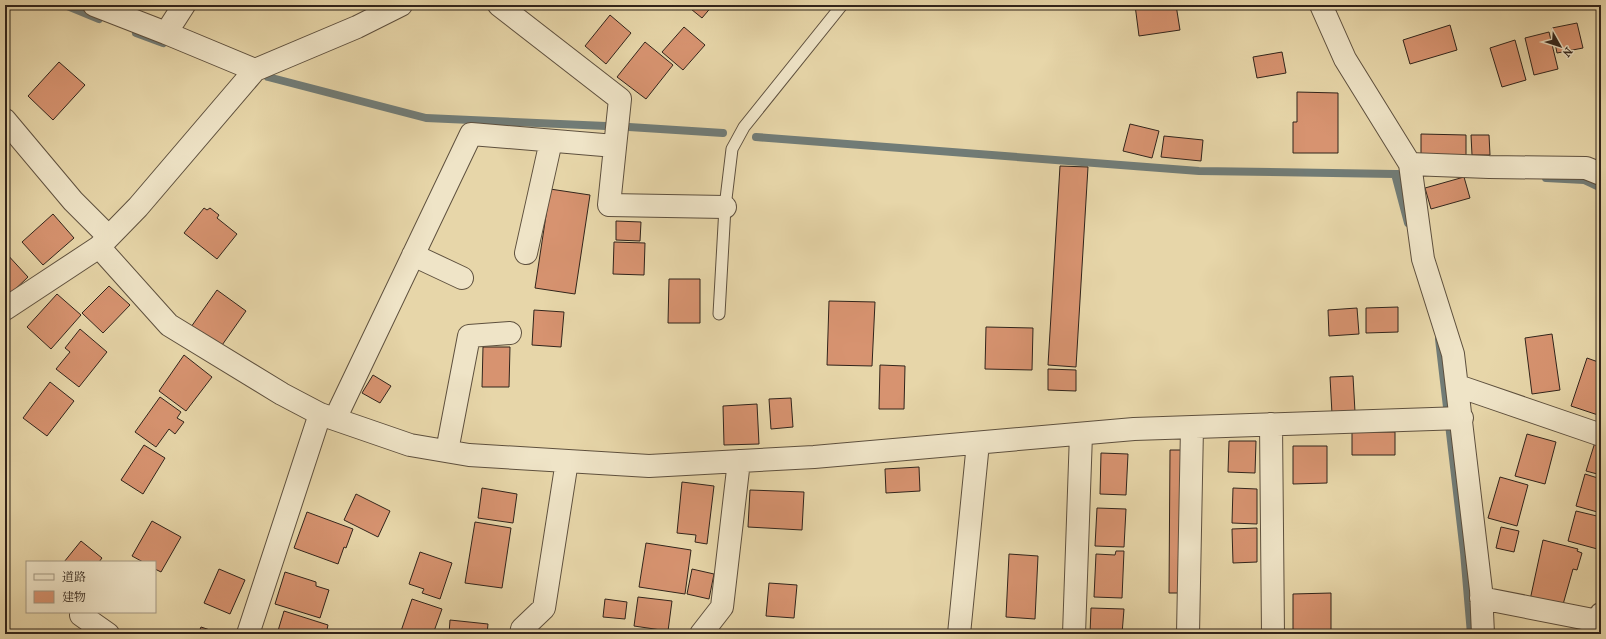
<svg xmlns="http://www.w3.org/2000/svg" width="1606" height="639" font-family="'IM FELL French Canon','Noto Serif JP',serif">
<rect width="100%" height="100%" fill="#e7d6a9"/>
<filter id="stains"><feTurbulence type="fractalNoise" baseFrequency=".005" numOctaves="4"/><feColorMatrix values="0 0 0 0 .2 0 0 0 0 .09 0 0 0 0 .02 0 0 0 .5 -.17"/></filter>
<radialGradient id="worn" r=".72"><stop offset=".6" stop-color="#630" stop-opacity="0"/><stop offset="1" stop-color="#630" stop-opacity=".3"/></radialGradient>
<g fill="none" stroke-linecap="round" stroke-linejoin="round">
<path stroke="#717c77" stroke-width="8" d="M65 5 99 19
M136 33 163 43
M268 77 426 118 606 126
M629 127 723 133
M756 137 1199 171 1395 174
M1398 174H1395L1408 223
M1546 178 1584 180 1601 188
M1439 339 1464 552 1471 634"/>
</g>
<path fill="#d79370" stroke="#31241b" d="M686 5H713L702 18Z
M736 5H746L742 9Z
M1135 5H1176L1180 30 1139 36Z
M1514 5H1530L1515 9Z
M610 15 631 33 606 64 585 46Z
M1577 23 1583 48 1557 53 1552 28Z
M1450 25 1457 50 1410 64 1403 40Z
M684 27 705 45 683 70 662 52Z
M1549 32 1558 69 1534 75 1525 38Z
M1515 40 1526 80 1502 87 1490 48Z
M645 42 673 65 646 99 617 77Z
M1282 52 1286 73 1257 78 1253 57Z
M59 62 85 85 53 120 28 96Z
M1297 92 1338 93V153H1293V122H1297Z
M1130 124 1159 131 1152 158 1123 151Z
M1421 134 1466 135V159H1421Z
M1471 135H1489L1490 155H1472Z
M1164 136 1203 140 1201 161 1161 157Z
M1060 166 1088 167 1076 367 1048 365Z
M1464 177 1470 198 1431 209 1425 188Z
M550 189 590 195 575 294 535 288Z
M204 208 207 210 210 208 219 215 217 218 237 234 217 259 184 233Z
M53 214 74 238 43 265 22 242Z
M616 221 641 222 640 241 616 240Z
M614 242 645 243 644 275 613 274Z
M5 252 28 277 8 296 5 293Z
M669 279H700V323H668Z
M109 286 130 305 103 333 82 313Z
M217 290 246 311 220 348 191 327Z
M57 294 81 315 51 349 27 327Z
M829 301 875 302 872 366 827 365Z
M1398 307V332L1366 333V308Z
M1357 308 1359 334 1329 336 1328 310Z
M534 310 564 312 561 347 532 345Z
M986 327 1033 328 1032 370 985 369Z
M80 329 107 352 79 387 56 369 70 352 65 348Z
M1552 334 1560 390 1532 394 1525 338Z
M483 347H510L509 387H482Z
M184 355 212 377 186 411 159 391Z
M1587 358 1601 363V416L1571 406Z
M880 365 905 366 904 409H879Z
M1048 369 1076 370V391L1048 390Z
M373 375 391 386 380 403 362 393Z
M1353 376 1355 412 1332 414 1330 377Z
M50 382 74 401 47 436 23 418Z
M160 397 181 412 177 418 184 422 175 434 169 429 156 447 135 432Z
M791 398 793 427 771 429 769 399Z
M757 404 759 444 724 445 723 406Z
M1352 432H1395V455H1352Z
M1527 434 1556 442 1545 484 1515 476Z
M1596 439 1601 440V475L1586 471Z
M1229 441H1256L1255 473 1228 472Z
M144 445 165 458 143 494 121 480Z
M1293 446H1327V483L1293 484Z
M1170 450H1191L1190 593H1169Z
M1101 453 1128 454 1126 495 1100 494Z
M919 467 920 491 886 493 885 469Z
M1585 474 1601 479V513L1576 506Z
M1500 477 1528 485 1517 526 1488 518Z
M682 482 714 486 707 544 695 542 696 535 677 533Z
M482 488 517 494 513 523 478 518Z
M1233 488 1257 489V524L1232 523Z
M750 490 804 492 802 530 748 527Z
M356 494 390 511 378 537 344 520Z
M1097 508 1126 509 1124 547 1095 546Z
M1576 511 1601 517V550L1568 541Z
M307 512 353 529 346 548 344 547 338 564 294 548Z
M152 521 181 537 161 572 155 569V562H143L132 556Z
M475 522 511 528 502 588 465 583Z
M1501 527 1519 531 1514 552 1496 548Z
M1257 528V562L1233 563 1232 529Z
M1543 540 1578 549 1577 551 1582 553 1577 570 1573 569 1562 608 1530 600Z
M81 541 102 558 99 562H64Z
M646 543 691 550 685 594 639 587Z
M1116 551H1124L1122 598 1094 597 1096 554 1115 555Z
M420 552 452 563 440 599 422 593 424 589 409 584Z
M1009 554 1038 556 1035 619 1006 617Z
M219 569 245 580 230 614 204 603Z
M692 569 714 574 709 599 687 594Z
M285 572 316 582V586L329 590 320 618 275 604Z
M769 583 797 585 794 618 766 616Z
M1331 593V632L1293 633V594Z
M638 597 672 601 668 631 634 626Z
M412 599 442 609 433 634H400Z
M605 599 627 602 625 619 603 617Z
M1091 608 1124 609 1122 634H1090Z
M284 611 328 625 326 634H277Z
M450 620 488 624 487 634H449Z
M201 627 222 634H198Z"/>
<g fill="none" stroke-linecap="round" stroke-linejoin="round">
<defs>
<path id="service" d="M719 314 725 207 732 149 744 127 842 5"/>
<path id="minor" d="M94 5 166 33 255 70
M499 5 620 99 609 205 725 207
M1321 5 1345 59 1410 164 1423 259 1453 354 1481 590 1483 634
M166 33 184 5
M5 120 73 201 108 236
M1410 164 1489 167 1586 168 1601 174
M99 247 169 325 282 394 320 414 410 445 469 455 649 466 814 457 1134 429 1462 418
M526 253 551 141
M413 255 462 278
M5 309 99 247 138 207 255 70 357 27 401 5
M1458 386 1601 435
M335 419 471 134 615 146
M1271 424 1273 634
M447 451 469 336 510 333
M1481 598 1598 621 1601 614
M81 615 108 634
M248 634 320 414
M521 634 522 629 544 608 567 461
M701 634 722 607 739 461
M959 634 978 443
M1074 634 1081 434
M1188 634 1192 427"/>
</defs>
<use href="#service" stroke="#5e503e" stroke-width="13"/>
<use href="#minor" stroke="#5e503e" stroke-width="24"/>
<use href="#service" stroke="#efe4c7" stroke-width="11"/>
<use href="#minor" stroke="#efe4c7" stroke-width="22"/>
</g>
<rect width="1606" height="639" fill="none" stroke="#e7d6a9" stroke-width="20"/>
<rect x="6" y="6" width="1594" height="627" fill="none" stroke="#31241b" stroke-width="2"/>
<rect x="10" y="10" width="1586" height="619" fill="none" stroke="#31241b"/>
<rect x="26" y="561" width="130" height="52" fill="#efe4c7" stroke="#a39782"/>
<rect x="34" y="574" width="20" height="6" fill="#efe4c7" stroke="#a39782"/>
<text x="62" y="581" font-size="12" fill="#31241b">道路</text>
<rect x="34" y="591" width="20" height="12" fill="#d79370" stroke="#a39782"/>
<text x="62" y="601" font-size="12" fill="#31241b">建物</text>
<g transform="translate(1560 46) rotate(129)" stroke="#efe4c7" stroke-width="3" paint-order="stroke">
<path d="M0-3L7 15L0 10L-7 15Z" fill="#31241b"/>
<text y="-6" font-size="11" font-weight="bold" text-anchor="middle" fill="#31241b">N</text>
</g>
<rect width="100%" height="100%" filter="url(#stains)"/>
<rect width="100%" height="100%" fill="url(#worn)"/>
</svg>
